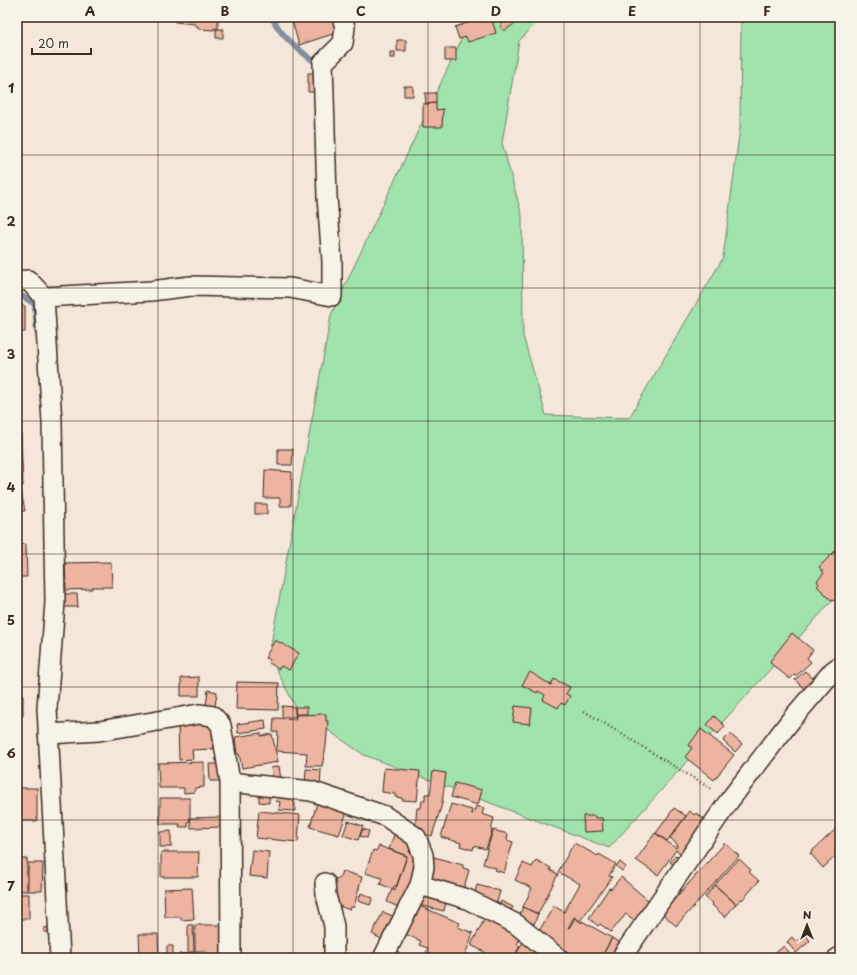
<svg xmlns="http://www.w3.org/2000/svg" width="857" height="975" font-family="'Playpen Sans',sans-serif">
<rect width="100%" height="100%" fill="#f5e6da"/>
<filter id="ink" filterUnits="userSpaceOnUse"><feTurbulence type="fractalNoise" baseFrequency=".025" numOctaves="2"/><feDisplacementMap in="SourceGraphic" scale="8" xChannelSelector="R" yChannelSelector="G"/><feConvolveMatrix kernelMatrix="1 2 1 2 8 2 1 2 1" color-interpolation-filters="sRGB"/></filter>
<g filter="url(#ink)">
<path fill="#a1e3ad" stroke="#6e8666" d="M472 17H543L519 41 502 143 522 216 523 336 546 415 629 418 723 258 740 128 741 17H840V592L609 848 364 755 296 708 269 655 331 315Z"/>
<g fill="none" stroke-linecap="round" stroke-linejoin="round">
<path stroke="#818fa0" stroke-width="6" d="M272 17C281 37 299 50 316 63
M17 293 35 304 37 332"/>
</g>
<path fill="#ecb4a1" stroke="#3b2a1e" d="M17 17H21L20 44H17Z
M175 17H218V29L214 28V30L198 29V26H195V24L175 22Z
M291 17H334L339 32 299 45Z
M486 17H491L496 33 468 42 466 37 459 39 455 27Z
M500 17H510V18L514 17 517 22 504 31 500 26 502 25 500 22 502 21Z
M216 29H223V38H216Z
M397 40H406V51H397Z
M445 48H456V61H445Z
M390 52H395V58H390Z
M308 73H321V92H308Z
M404 86H413V96H404Z
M425 93H436V103L426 104Z
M436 103V110L443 109 442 127H423V104Z
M17 306H25V332H17Z
M17 407H20L23 486H17Z
M278 449H293L292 465H278Z
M265 470 292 472 291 506H280V498H264Z
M17 491H21L25 511H17Z
M255 504H267V514H255Z
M26 544 27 577H17V545Z
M837 549 840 551V596L835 601 833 599 831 600 817 586 819 584 817 581 824 573 819 567Z
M111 562 112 587H92V589L66 590 65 563Z
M63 594H77L78 607H64Z
M17 598H19V610H17Z
M17 632H20V645H17Z
M792 633 813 650 807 658 811 662 796 676 794 675 790 679 770 663 771 662 770 661Z
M275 640 299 653 289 670 281 666 279 669 269 663 270 660 265 658Z
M805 671 814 679 804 689 795 680Z
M530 672 551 685 554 679 570 687 566 694 570 696 565 705 561 703 558 708 543 700 545 695 538 691 537 693 522 685Z
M199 677V696H181V678Z
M237 682 279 683 278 710 236 709Z
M208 690 217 692 215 706 206 705Z
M17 694H18L19 716H17Z
M18 694H23V716H19Z
M282 706 295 707 296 717H282Z
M515 706 532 708 530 724 513 722Z
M295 707H307V714H295Z
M326 714V721H328L326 746 322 766H306L307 753 277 751 278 732H273L274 718 296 719 295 715Z
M714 716 725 726 718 734 707 725Z
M265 720 266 729 238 733 237 724Z
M202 722V725H212L213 749 192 750 193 759 179 760 178 726Z
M701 729 734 755 714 780 685 757 692 748 689 745Z
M261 733V736L272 734 278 762 242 768 239 754H237L235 737Z
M730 734 742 744 735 752 723 741Z
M204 762V787L195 788V792L184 793V788H159L158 763Z
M209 764H219L220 781H210Z
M279 766 281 780 273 781 271 768Z
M384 768 420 771 417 801 402 800V798L395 797V794L382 792Z
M306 769 321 770 320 787 305 786Z
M433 771 446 773 442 804 432 836 421 834 415 828 417 808H421L422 800H425V794H430Z
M455 783 482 790 478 805 451 797Z
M17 788H37V821H17Z
M259 794 269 795V803L259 802Z
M277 796 294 797V803H295V811L279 810 280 802 276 801Z
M160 798H190V821H188V827H179L180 824H160Z
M317 803 347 812 339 835 310 827Z
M451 804 472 810 471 813 473 814 476 806 484 808 482 814 494 818 491 830 492 831 486 849 474 846 473 850 460 846 461 843 441 837Z
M674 808 686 816 667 841 656 833Z
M259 811 300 815 298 842 256 838Z
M690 811 694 815 696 813 708 822 686 857 676 850 658 875 636 860 655 833 676 848 678 845 670 838Z
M583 816H595V818H602L603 831 584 832Z
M223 817 224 827 191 828 190 818Z
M348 821 363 826 358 840 343 835Z
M840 823V852L823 868 810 853 838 827 837 825Z
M363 829 369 831 367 838 360 836Z
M493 830 508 834 507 840 513 842 504 873 495 870 496 868 483 864Z
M171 831V847H160V832Z
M395 832 411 845 409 852 416 854 413 861 417 862 403 909 387 902 392 889 395 890 407 856 389 849Z
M574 843 598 856 599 854 616 864 609 876 612 877 580 921 574 917 568 928H569L575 918 582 923V921L612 938 601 958H579L558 946 540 935 542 932 539 931 554 906 564 912 580 884 558 872Z
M725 843 739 856 676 926 662 913Z
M379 846 407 856 397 886H394L393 889 380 884 382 878 365 873 373 850 376 851Z
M252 850 269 852 267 878 249 876Z
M161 852H199L198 877H161Z
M676 855 680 859 675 866 670 862Z
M434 857 463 865V868L469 870 463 891 434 883 430 876Z
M17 859H27V891H17Z
M739 859 751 870 749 872 759 881 742 900 741 899 736 904 715 885Z
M536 860 551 868 550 870 558 874 538 914 523 907 532 888 515 880 523 863 532 867Z
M620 862 626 867 622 871 616 866Z
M28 863H43L42 891H28Z
M342 871 362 877 354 907H351L350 910 336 905 330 893 334 878 339 879Z
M621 877 649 901 648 903 651 906 638 923 626 914 611 932 600 924 598 926 589 918 609 888 611 889Z
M477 885 500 891 497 902 474 895Z
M715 885 736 904 725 917 712 905 713 904 705 897Z
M192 888 194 919 181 920V917H165L164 889Z
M361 893 373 898 370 905 358 901Z
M421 893 447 898 444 911 419 905Z
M17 894H29V919H17Z
M501 901 513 907 509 914 498 908Z
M417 905 460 923 458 927 473 933 464 958H439L426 952 428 948 419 945 421 941 405 934Z
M523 907 538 914 534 924 519 917Z
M383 912 393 916 395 921 385 941 372 934Z
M486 916 522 935 517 944 520 946 513 958H491L492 956 471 945Z
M188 925H193L194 952H188Z
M195 925H224L225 958H212V957H206V951H195Z
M53 927V932H44V928Z
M139 934H158L159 958H140Z
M806 935 810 941 796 953 787 942 792 937 796 942Z
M612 938 622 944 612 958H601Z
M524 940 539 948 536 952 539 955 537 958H514Z
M167 946H173V958H167Z
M784 946 792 956 789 958H775L773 955Z
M195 953V958H179V954Z"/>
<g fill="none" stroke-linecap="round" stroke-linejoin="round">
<defs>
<path id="minor" d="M17 281 28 280 44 297 52 422 55 602 47 708 60 958
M44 297 151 291 191 286 290 288 332 296V261L327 197 323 63 343 43 345 27 342 17
M48 734 99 731 199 714 213 716 221 725 230 782
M325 883 326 895 334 926V958
M231 958 230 782 311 791 385 816 416 837 423 855 424 867 420 885 467 899 516 924 558 958
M383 958 420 885
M621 958 729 801 791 720 833 671 840 666
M838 958 840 957"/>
</defs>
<use href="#minor" stroke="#3b2a1e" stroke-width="22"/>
<path stroke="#3b2a1e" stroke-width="2.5" stroke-dasharray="1 3" stroke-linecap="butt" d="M584 711 713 790"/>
<use href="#minor" stroke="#f7f3e8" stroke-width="19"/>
</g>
</g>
<path fill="none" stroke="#3b2a1e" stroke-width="1" stroke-opacity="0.55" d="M158 17V958M293 17V958M428 17V958M564 17V958M700 17V958M17 155H840M17 288H840M17 421H840M17 554H840M17 687H840M17 820H840"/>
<rect width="857" height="975" fill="none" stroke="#f7f3e8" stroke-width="44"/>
<g transform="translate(807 925)" stroke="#f7f3e8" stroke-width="3" paint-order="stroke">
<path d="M0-3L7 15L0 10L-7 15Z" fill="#3b2a1e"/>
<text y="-6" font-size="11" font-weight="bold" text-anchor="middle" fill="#3b2a1e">N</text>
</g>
<path d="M32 48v6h59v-6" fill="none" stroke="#3b2a1e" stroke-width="2"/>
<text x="38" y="48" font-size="12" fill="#3b2a1e" stroke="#f7f3e8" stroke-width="3" paint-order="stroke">20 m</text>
<rect x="22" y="22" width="813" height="931" fill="none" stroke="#3b2a1e" stroke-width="1.5"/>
<g font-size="13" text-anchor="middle" font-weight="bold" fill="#3b2a1e">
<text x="90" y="16">A</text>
<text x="225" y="16">B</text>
<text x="361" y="16">C</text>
<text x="496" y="16">D</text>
<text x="632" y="16">E</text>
<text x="767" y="16">F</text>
<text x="11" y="93">1</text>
<text x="11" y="226">2</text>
<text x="11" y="359">3</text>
<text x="11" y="492">4</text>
<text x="11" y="625">5</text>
<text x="11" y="758">6</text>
<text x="11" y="891">7</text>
</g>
</svg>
